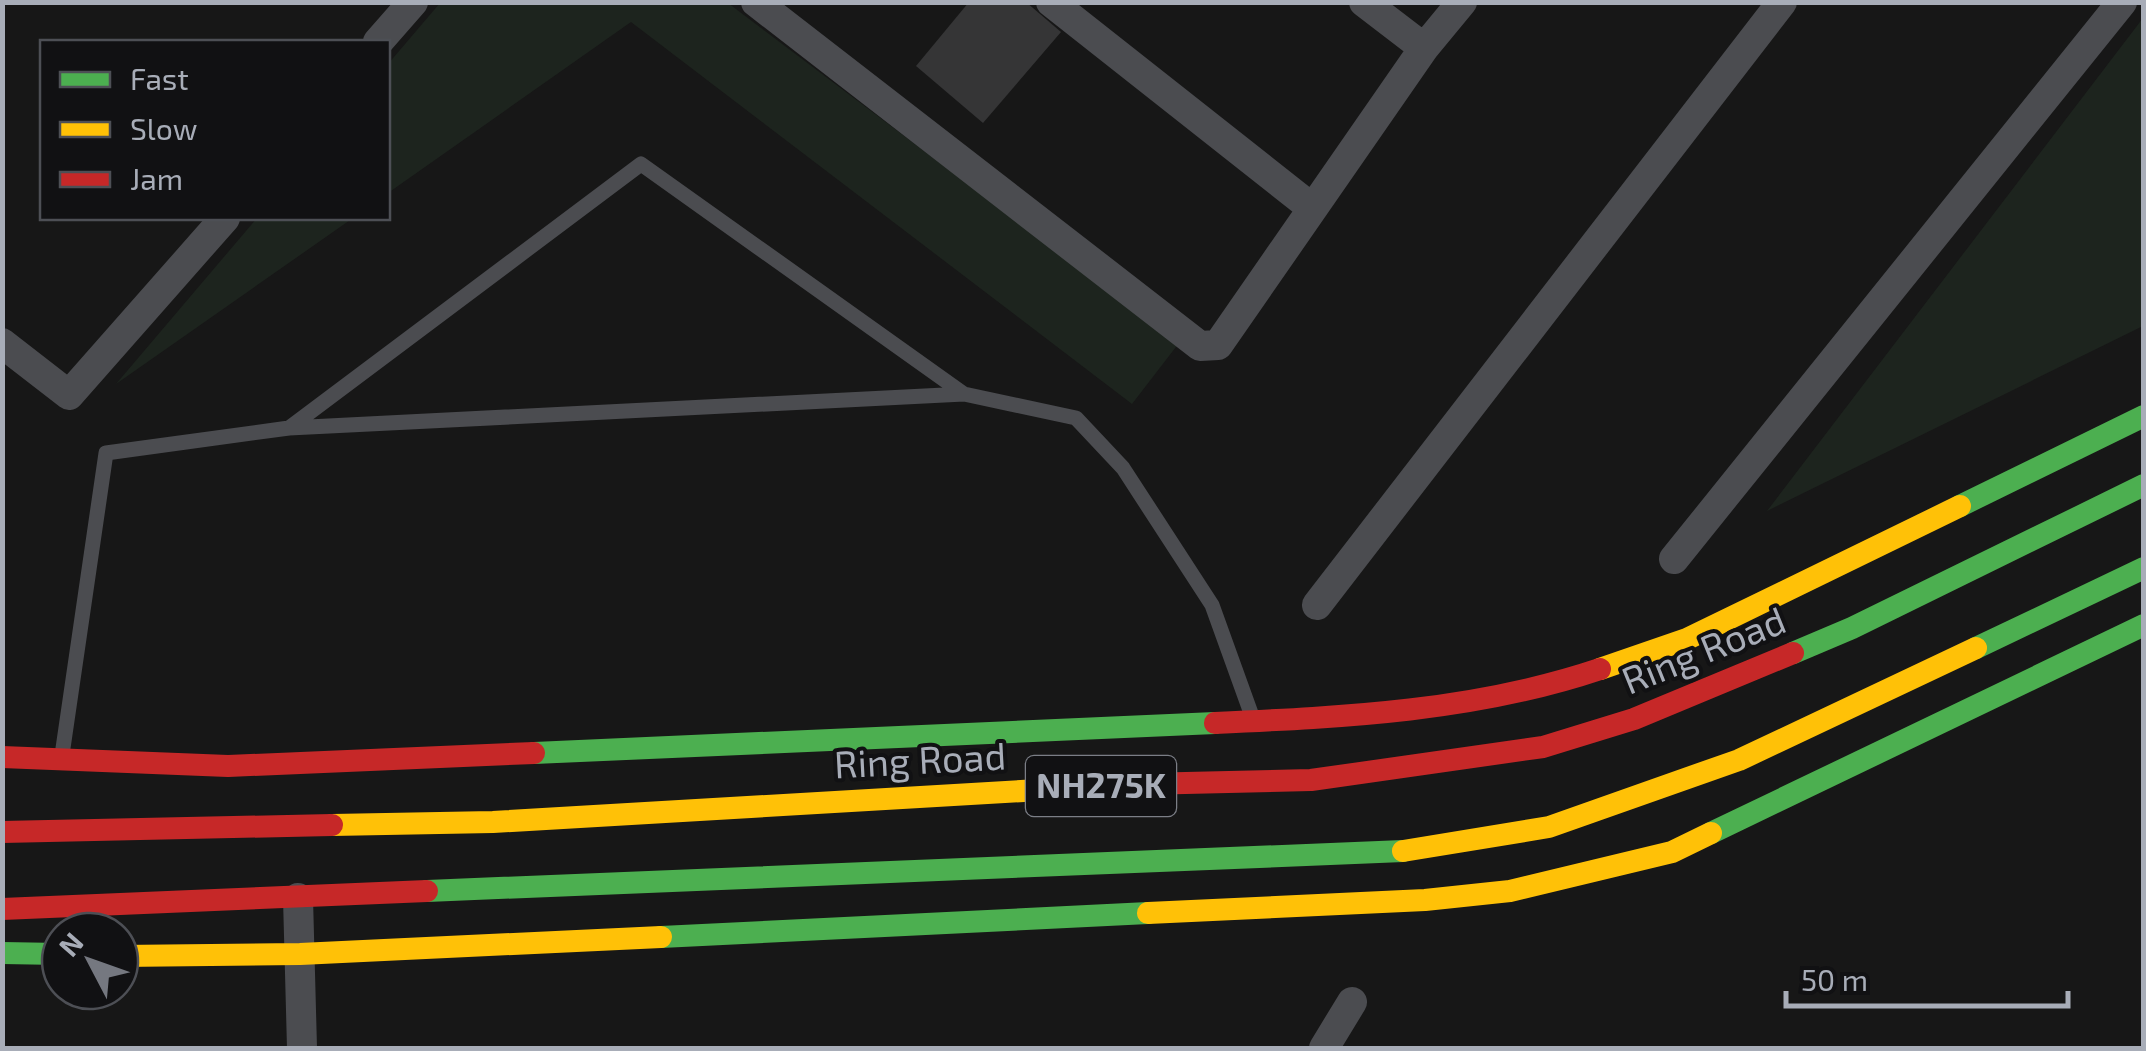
<svg xmlns="http://www.w3.org/2000/svg" width="2146" height="1051" font-family="'Exo 2',sans-serif">
<rect width="100%" height="100%" fill="#171717"/>
<path fill="#1d241e" d="M440 3H728L1179 343 1132 404 631 22 388 193V64Z
M2143 18V326L1767 511Z
M257 218H353L116 384Z"/>
<path fill="#353536" d="M969 2H1026L1061 32 983 123 916 66Z"/>
<g fill="none" stroke-linecap="round" stroke-linejoin="round">
<path stroke="#4b4c50" stroke-width="15" d="M289 428 964 394 1076 418 1123 468 1212 605 1252 716
M62 755 106 453 289 428 641 164 964 394"/>
<path stroke="#4b4c50" stroke-width="30" d="M756 2 1200 346 1218 345 1424 48 1462 2
M1051 2 1312 208
M1364 2 1424 48
M378 42 413 2
M2 343 69 395 225 218
M1674 559 2122 2
M1317 605 1782 2
M298 898 302 1048
M1324 1048 1352 1002"/>
<path stroke="#4caf50" stroke-width="22" d="M1960 506 2144 416
M1976 648 2144 568
M1793 653 1852 628 2144 485
M534 753 1215 723
M1711 833 2144 625
M427 891 1403 851
M661 937 1148 913
M2 953 60 954"/>
<path stroke="#ffc107" stroke-width="22" d="M1600 669 1687 639 1960 506
M332 825 493 822 1142 784
M1403 851 1549 827 1739 760 1976 648
M1148 913 1425 900 1510 891 1672 852 1711 833
M120 956 300 954 661 937"/>
<path stroke="#c62828" stroke-width="22" d="M1215 723C1346 717 1475 711 1600 669
M2 757 228 766 534 753
M1142 784 1311 780 1543 747 1634 719 1793 653
M2 832 332 825
M2 909 427 891"/>
</g>
<g text-anchor="middle" stroke-width="8" stroke-linejoin="round" paint-order="stroke">
<rect fill="#111113" stroke="#7b7e86" stroke-width="2.5" x="1026" y="756" width="150" height="60" rx="8"/>
<g font-size="35" font-weight="bold" fill="#a8adb8">
<text x="1101" y="798">NH275K</text>
</g>
<g font-size="38" fill="#a8adb8" stroke="#111113">
<text transform="translate(1704 651) rotate(-22)" y="13">Ring Road</text>
<text transform="translate(920 761) rotate(-3)" y="13">Ring Road</text>
</g>
</g>
<rect width="2146" height="1051" fill="none" stroke="#a8adb8" stroke-width="10"/>
<rect x="40" y="40" width="350" height="180" fill="#111113" stroke="#4d4f55" stroke-width="2.5"/>
<rect x="60" y="72" width="50" height="15" fill="#4caf50" stroke="#4d4f55" stroke-width="2.5"/>
<text x="130" y="90" font-size="30" fill="#a8adb8">Fast</text>
<rect x="60" y="122" width="50" height="15" fill="#ffc107" stroke="#4d4f55" stroke-width="2.5"/>
<text x="130" y="140" font-size="30" fill="#a8adb8">Slow</text>
<rect x="60" y="172" width="50" height="15" fill="#c62828" stroke="#4d4f55" stroke-width="2.5"/>
<text x="130" y="190" font-size="30" fill="#a8adb8">Jam</text>
<g transform="translate(90 961) rotate(311)"><circle r="48" fill="#111113" stroke="#4d4f55" stroke-width="2.5"/>
<path d="M0-8L18 38L0 25L-18 38Z" fill="#757880"/>
<text y="-15" font-size="28" font-weight="bold" text-anchor="middle" fill="#a8adb8">N</text>
</g>
<path d="M1786 991v15h282v-15" fill="none" stroke="#a8adb8" stroke-width="5"/>
<text x="1801" y="991" font-size="30" fill="#a8adb8" stroke="#111113" stroke-width="8" paint-order="stroke">50 m</text>
</svg>
